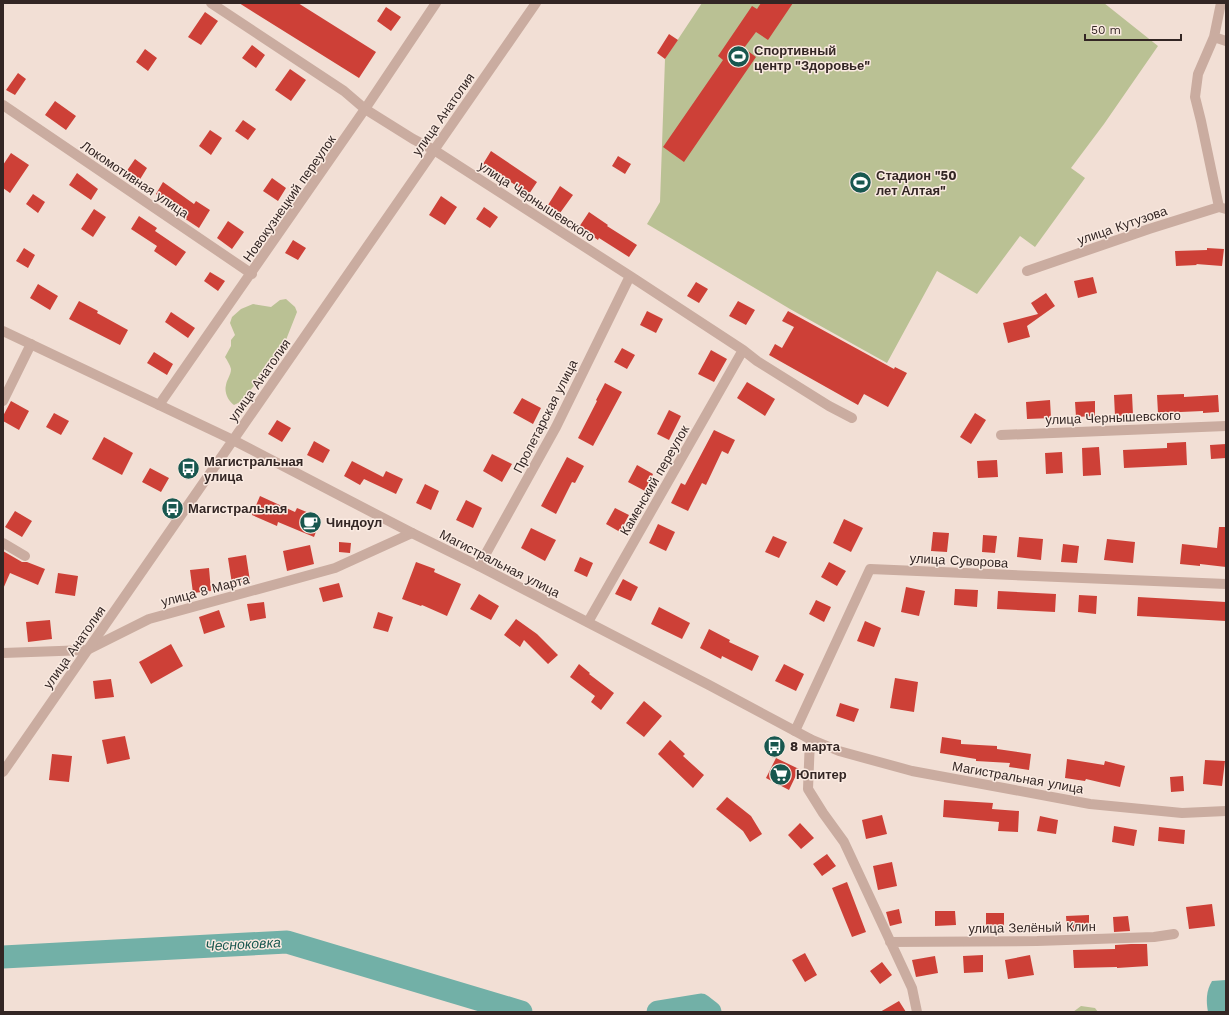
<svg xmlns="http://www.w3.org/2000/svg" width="1229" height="1015" font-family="'Work Sans',sans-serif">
<rect width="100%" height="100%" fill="#f2dfd5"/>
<path fill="#bac194" d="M702 3H1104L1158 46 1104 124 1071 168 1085 178 1035 247 1020 236 977 294 937 271 887 363 790 309 647 224 660 202 665 59Z
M286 299 295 307 297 312 282 350 272 360 266 372 240 402 234 405C228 401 224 392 226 385 227 379 231 375 231 369 230 365 227 360 225 357L231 346V340L235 335 230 323 232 317 241 309 253 304 271 307 280 300Z
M1081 1006 1095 1008 1098 1012H1073Z"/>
<path fill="#72b0a7" d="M1226 980V1012H1208C1206 1001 1206 991 1212 981Z"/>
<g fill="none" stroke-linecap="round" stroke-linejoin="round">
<path stroke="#72b0a7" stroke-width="23" d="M3 957 287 942 521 1012
M658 1012 701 1005 710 1012"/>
</g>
<path fill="#cd4037" d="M239 3H298L376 52 359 78Z
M761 3H793L768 40 756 32 744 48 756 57 684 162 663 147 723 60 718 56 752 6 757 9Z
M386 7 401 17 391 31 377 21Z
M205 12 218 21 201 45 188 37Z
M669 34 678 40 665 59 657 53Z
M252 45 265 55 256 68 242 58Z
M145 49 157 58 148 71 136 62Z
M290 69 306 80 291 101 275 90Z
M18 73 26 79 15 95 6 90Z
M55 101 76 116 66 130 45 115Z
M243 120 256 129 248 140 235 131Z
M210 130 222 138 211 155 199 146Z
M491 151 537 182 529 194 483 164Z
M11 153 29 165 10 193 3 188V165Z
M618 156 631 164 625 174 612 166Z
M135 159 147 168 139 181 126 172Z
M77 173 98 189 91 200 69 185Z
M272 178 286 188 278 201 263 191Z
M163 182 194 204 196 201 210 210 199 228 184 218 186 215 156 194Z
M560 186 573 195 560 213 548 205Z
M33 194 45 202 38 213 26 204Z
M441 196 457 207 445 225 429 215Z
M484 207 498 217 490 228 476 219Z
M94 209 106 217 93 237 81 229Z
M589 212 608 225 607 226 637 245 629 257 599 238 598 240 579 227Z
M139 216 157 228 155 231 186 252 176 266 154 251 157 246 131 229Z
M228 221 244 232 232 249 217 238Z
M293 240 306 248 298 260 285 253Z
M24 248 35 255 28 268 16 261Z
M1207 248 1224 249 1222 266 1196 264 1197 265 1176 266 1175 251 1207 250Z
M210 272 225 281 218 291 204 281Z
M1093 277 1097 293 1078 298 1074 281Z
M696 282 708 289 699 303 687 296Z
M38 284 58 296 50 310 30 298Z
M1046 293 1055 306 1027 326 1030 337 1008 343 1003 323 1038 314 1031 303Z
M79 301 98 311 97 313 128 330 120 345 69 319Z
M738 301 755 310 746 325 729 316Z
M647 311 663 319 656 333 640 325Z
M788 311 894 369 895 367 907 373 888 407 864 394 858 405 769 355 775 344 782 348 794 327 782 321Z
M171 312 195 328 188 338 165 322Z
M622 348 635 355 627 369 614 362Z
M711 350 727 359 714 382 698 374Z
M154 352 173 364 167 375 147 363Z
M747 382 775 399 765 416 737 398Z
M605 383 622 392 593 446 578 438 597 401 596 400Z
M1132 394 1133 415 1115 416 1114 395Z
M1184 394V397L1218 395 1219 412 1203 413V411L1158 413 1157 395Z
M522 398 541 408 533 424 513 413Z
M1050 400 1051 418 1027 419 1026 402Z
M11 401 29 411 19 430 3 421V416Z
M1095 401V416L1076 417 1075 402Z
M669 410 681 416 669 440 657 434Z
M54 413 69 421 61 435 46 427Z
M975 413 986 420 971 444 960 437Z
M277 420 291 428 282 442 268 434Z
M714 430 735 440 728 454 722 451 706 485 702 483 688 511 671 503 681 483 685 485Z
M104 437 133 453 122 475 92 459Z
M314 441 330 450 323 463 307 455Z
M1186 442 1187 465 1124 468 1123 450 1167 448V443Z
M1226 444V458L1211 459 1210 445Z
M1099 447 1101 475 1083 476 1082 448Z
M1062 452 1063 473 1046 474 1045 453Z
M492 454 512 464 502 482 483 471Z
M567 457 584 466 575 483 572 482 556 514 541 506Z
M997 460 998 477 978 478 977 461Z
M352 461 383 477 386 471 403 479 396 494 364 479 360 485 344 476Z
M637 465 653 474 645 491 628 482Z
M150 468 169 478 161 492 142 482Z
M425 484 439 491 431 510 416 503Z
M260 496 295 512 297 508 321 518 314 537 278 522 277 526 252 515Z
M466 500 482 508 473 528 456 520Z
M615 508 629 515 620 532 606 524Z
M15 511 32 521 22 537 5 527Z
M844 519 863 528 851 552 833 543Z
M658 524 675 532 666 551 649 543Z
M1219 527H1226V567L1200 564V566L1180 564 1182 544 1217 548Z
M531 528 556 540 545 561 521 548Z
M933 532 949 533 947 552 931 551Z
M983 535 997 536 995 553 982 552Z
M773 536 787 542 779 558 765 552Z
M1019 537 1043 539 1041 560 1017 557Z
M1107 539 1135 542 1133 563 1104 560Z
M339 542 351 543 350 553 339 552Z
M1063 544 1079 546 1077 563 1061 562Z
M310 545 314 564 287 571 283 551Z
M3 551 22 562H27L45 569 38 585 10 573 3 589Z
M246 555 250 581 232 584 228 558Z
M580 557 593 563 587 577 574 571Z
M416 562 435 569 434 572 461 584 447 616 422 605 421 606 402 599Z
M829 562 846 571 837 586 821 577Z
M209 568 211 591 193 593 190 570Z
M58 573 78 576 75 596 55 593Z
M623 579 638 587 631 601 615 594Z
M339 583 343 597 323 602 319 588Z
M906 587 925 591 919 616 901 612Z
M955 589 978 590 977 607 954 605Z
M998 591 1056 594 1055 612 997 609Z
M479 594 499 606 491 620 470 609Z
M1079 595 1097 596 1096 614 1078 612Z
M1138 597 1226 602V621L1137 616Z
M816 600 831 607 824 622 809 614Z
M264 602 266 618 250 621 247 604Z
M659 607 690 623 682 639 651 624Z
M219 610 225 627 204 634 199 617Z
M378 612 393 617 388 632 373 628Z
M516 619 537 634 558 655 548 664 524 640 520 647 504 635Z
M50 620 52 639 28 642 26 622Z
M865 621 881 628 874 647 857 641Z
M709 629 730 640 729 642 759 656 752 671 722 656 721 659 700 648Z
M171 644 183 666 151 684 139 662Z
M579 664 590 673 589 674 614 693 601 710 591 702 595 696 570 677Z
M784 664 804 674 796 691 775 681Z
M895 678 918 682 914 712 890 708Z
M111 679 114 697 95 699 93 681Z
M644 701 662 716 644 737 626 723Z
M840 703 859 709 854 722 836 716Z
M125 736 130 759 107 764 102 740Z
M942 737 961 740V744L997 746V749L1031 754 1029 770 1009 767 1010 763 976 761V759L940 753Z
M670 740 685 754 683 756 704 775 693 788 658 754Z
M52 754 72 756 69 782 49 780Z
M776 758 799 769 789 790 766 778Z
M1067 759 1104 765 1105 761 1125 766 1120 787 1086 779 1085 781 1065 778Z
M1205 760 1225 761 1222 786 1203 784Z
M1183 776 1184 791 1171 792 1170 777Z
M727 797 751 816 762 834 750 842 743 831 716 809Z
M944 800 993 803 992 809 1019 811 1018 832 998 831 999 822 943 817Z
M882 815 887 834 866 839 862 820Z
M1040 816 1058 820 1056 834 1037 831Z
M800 823 814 838 801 849 788 835Z
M1114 826 1137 830 1134 846 1112 842Z
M1159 827 1185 830 1184 844 1158 841Z
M827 854 836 866 822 876 813 864Z
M892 862 897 886 878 890 873 866Z
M847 882 866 932 852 937 845 920 832 888Z
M1212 904 1215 926 1189 929 1186 907Z
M899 909 902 923 890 926 886 912Z
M935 911H955L956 925 935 926Z
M986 913H1004V927H986Z
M1089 915V930L1067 931 1066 916Z
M1128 916 1130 931 1114 932 1113 917Z
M1131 944H1147L1148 966 1117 968V967L1074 968 1073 950 1115 949V945Z
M805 953 817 975 805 982 792 960Z
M983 955V972L964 973 963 956Z
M1030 955 1034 975 1008 979 1005 960Z
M935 956 938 973 916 977 912 960Z
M882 962 892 975 880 984 870 971Z
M899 1001 906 1012H880Z"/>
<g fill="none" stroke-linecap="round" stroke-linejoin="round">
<path stroke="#caaca0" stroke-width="10" d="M211 3 344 91 365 109 413 139 434 150 630 276 743 350 757 361 829 406 852 418
M1214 37 1226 41
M3 105 252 274
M1219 207 1201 121 1195 97 1198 74 1214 37 1221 3
M1027 271 1149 229 1219 207 1226 209
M3 401 31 344
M159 405 365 109 436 3
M1001 435 1226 426
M3 543 25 556
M479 566 556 427 630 276
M588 622 743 350
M3 653 87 650 149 619 335 568 412 533
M795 731 870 569 1226 584
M810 739 808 789 823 813 844 842 912 988 917 1012
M890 942 1037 941 1154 937 1174 934"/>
<path stroke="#caaca0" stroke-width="10" d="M3 331 233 440 412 533 479 566 709 685 810 739 839 751 912 771 1090 804 1182 813 1226 811
M3 772 536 3"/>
</g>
<defs>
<symbol id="stadium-disc" viewBox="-11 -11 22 22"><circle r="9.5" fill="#18574f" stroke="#faeae1"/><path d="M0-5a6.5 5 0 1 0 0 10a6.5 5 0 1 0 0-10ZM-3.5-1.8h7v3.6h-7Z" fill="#fff"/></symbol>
<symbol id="bus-disc" viewBox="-11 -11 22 22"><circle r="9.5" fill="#18574f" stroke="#faeae1"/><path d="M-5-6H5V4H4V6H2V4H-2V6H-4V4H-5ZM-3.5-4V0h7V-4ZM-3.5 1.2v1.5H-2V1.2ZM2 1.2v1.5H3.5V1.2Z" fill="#fff"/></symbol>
<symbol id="cafe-disc" viewBox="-11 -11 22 22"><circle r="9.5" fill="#18574f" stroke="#faeae1"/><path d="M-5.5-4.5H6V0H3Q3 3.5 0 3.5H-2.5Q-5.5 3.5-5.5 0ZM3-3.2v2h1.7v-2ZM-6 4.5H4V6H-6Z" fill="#fff"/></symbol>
<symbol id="supermarket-disc" viewBox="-11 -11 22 22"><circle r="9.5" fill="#18574f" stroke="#faeae1"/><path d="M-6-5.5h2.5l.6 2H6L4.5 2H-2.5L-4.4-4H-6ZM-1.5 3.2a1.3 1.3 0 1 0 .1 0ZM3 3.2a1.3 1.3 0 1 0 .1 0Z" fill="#fff"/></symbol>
</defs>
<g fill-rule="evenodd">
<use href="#stadium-disc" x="726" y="44" width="25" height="25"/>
<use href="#stadium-disc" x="848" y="170" width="25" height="25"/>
<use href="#bus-disc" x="176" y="456" width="25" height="25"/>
<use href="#bus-disc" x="160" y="496" width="25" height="25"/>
<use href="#cafe-disc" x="298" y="510" width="25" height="25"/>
<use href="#bus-disc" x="762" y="734" width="25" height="25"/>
<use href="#supermarket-disc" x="768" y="762" width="25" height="25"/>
</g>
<g text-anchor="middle" stroke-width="3" stroke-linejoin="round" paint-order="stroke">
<g font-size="13" font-weight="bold" fill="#332624" stroke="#faeae1" text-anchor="start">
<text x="754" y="55">Спортивный<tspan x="754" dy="15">центр "Здоровье"</tspan></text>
<text x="876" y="180">Стадион "50<tspan x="876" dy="15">лет Алтая"</tspan></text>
<text x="204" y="466">Магистральная<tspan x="204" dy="15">улица</tspan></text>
<text x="188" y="513">Магистральная</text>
<text x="326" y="527">Чиндоул</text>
<text x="790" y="751">8 марта</text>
<text x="796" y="779">Юпитер</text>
</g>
<g font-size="13" fill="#332624" stroke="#faeae1">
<text transform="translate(443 114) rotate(-55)" y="5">улица Анатолия</text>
<text transform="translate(135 179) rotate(34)" y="5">Локомотивная улица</text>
<text transform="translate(289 198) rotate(-55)" y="5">Новокузнецкий переулок</text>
<text transform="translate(537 201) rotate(33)" y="5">улица Чернышевского</text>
<text transform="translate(1122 225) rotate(-19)" y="5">улица Кутузова</text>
<text transform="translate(259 380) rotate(-55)" y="5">улица Анатолия</text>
<text transform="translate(545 416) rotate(-63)" y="5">Пролетарская улица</text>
<text transform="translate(1113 417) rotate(-2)" y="5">улица Чернышевского</text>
<text transform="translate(654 480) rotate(-60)" y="5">Каменский переулок</text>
<text transform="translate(959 560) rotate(3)" y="5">улица Суворова</text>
<text transform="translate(500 563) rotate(27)" y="5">Магистральная улица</text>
<text transform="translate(205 590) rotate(-15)" y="5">улица 8 Марта</text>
<text transform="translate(74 647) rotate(-55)" y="5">улица Анатолия</text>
<text transform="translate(1018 777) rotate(10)" y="5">Магистральная улица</text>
<text transform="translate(1032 927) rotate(-1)" y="5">улица Зелёный Клин</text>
</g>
<g font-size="14" font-style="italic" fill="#18574f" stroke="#faeae1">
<text transform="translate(243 944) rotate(-3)" y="5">Чесноковка</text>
</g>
</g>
<rect width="1229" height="1015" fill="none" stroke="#332624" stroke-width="8"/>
<path d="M1085 34v6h96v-6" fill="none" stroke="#332624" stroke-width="2"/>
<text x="1091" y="34" font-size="12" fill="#332624" stroke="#faeae1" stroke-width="3" paint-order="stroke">50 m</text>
</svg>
